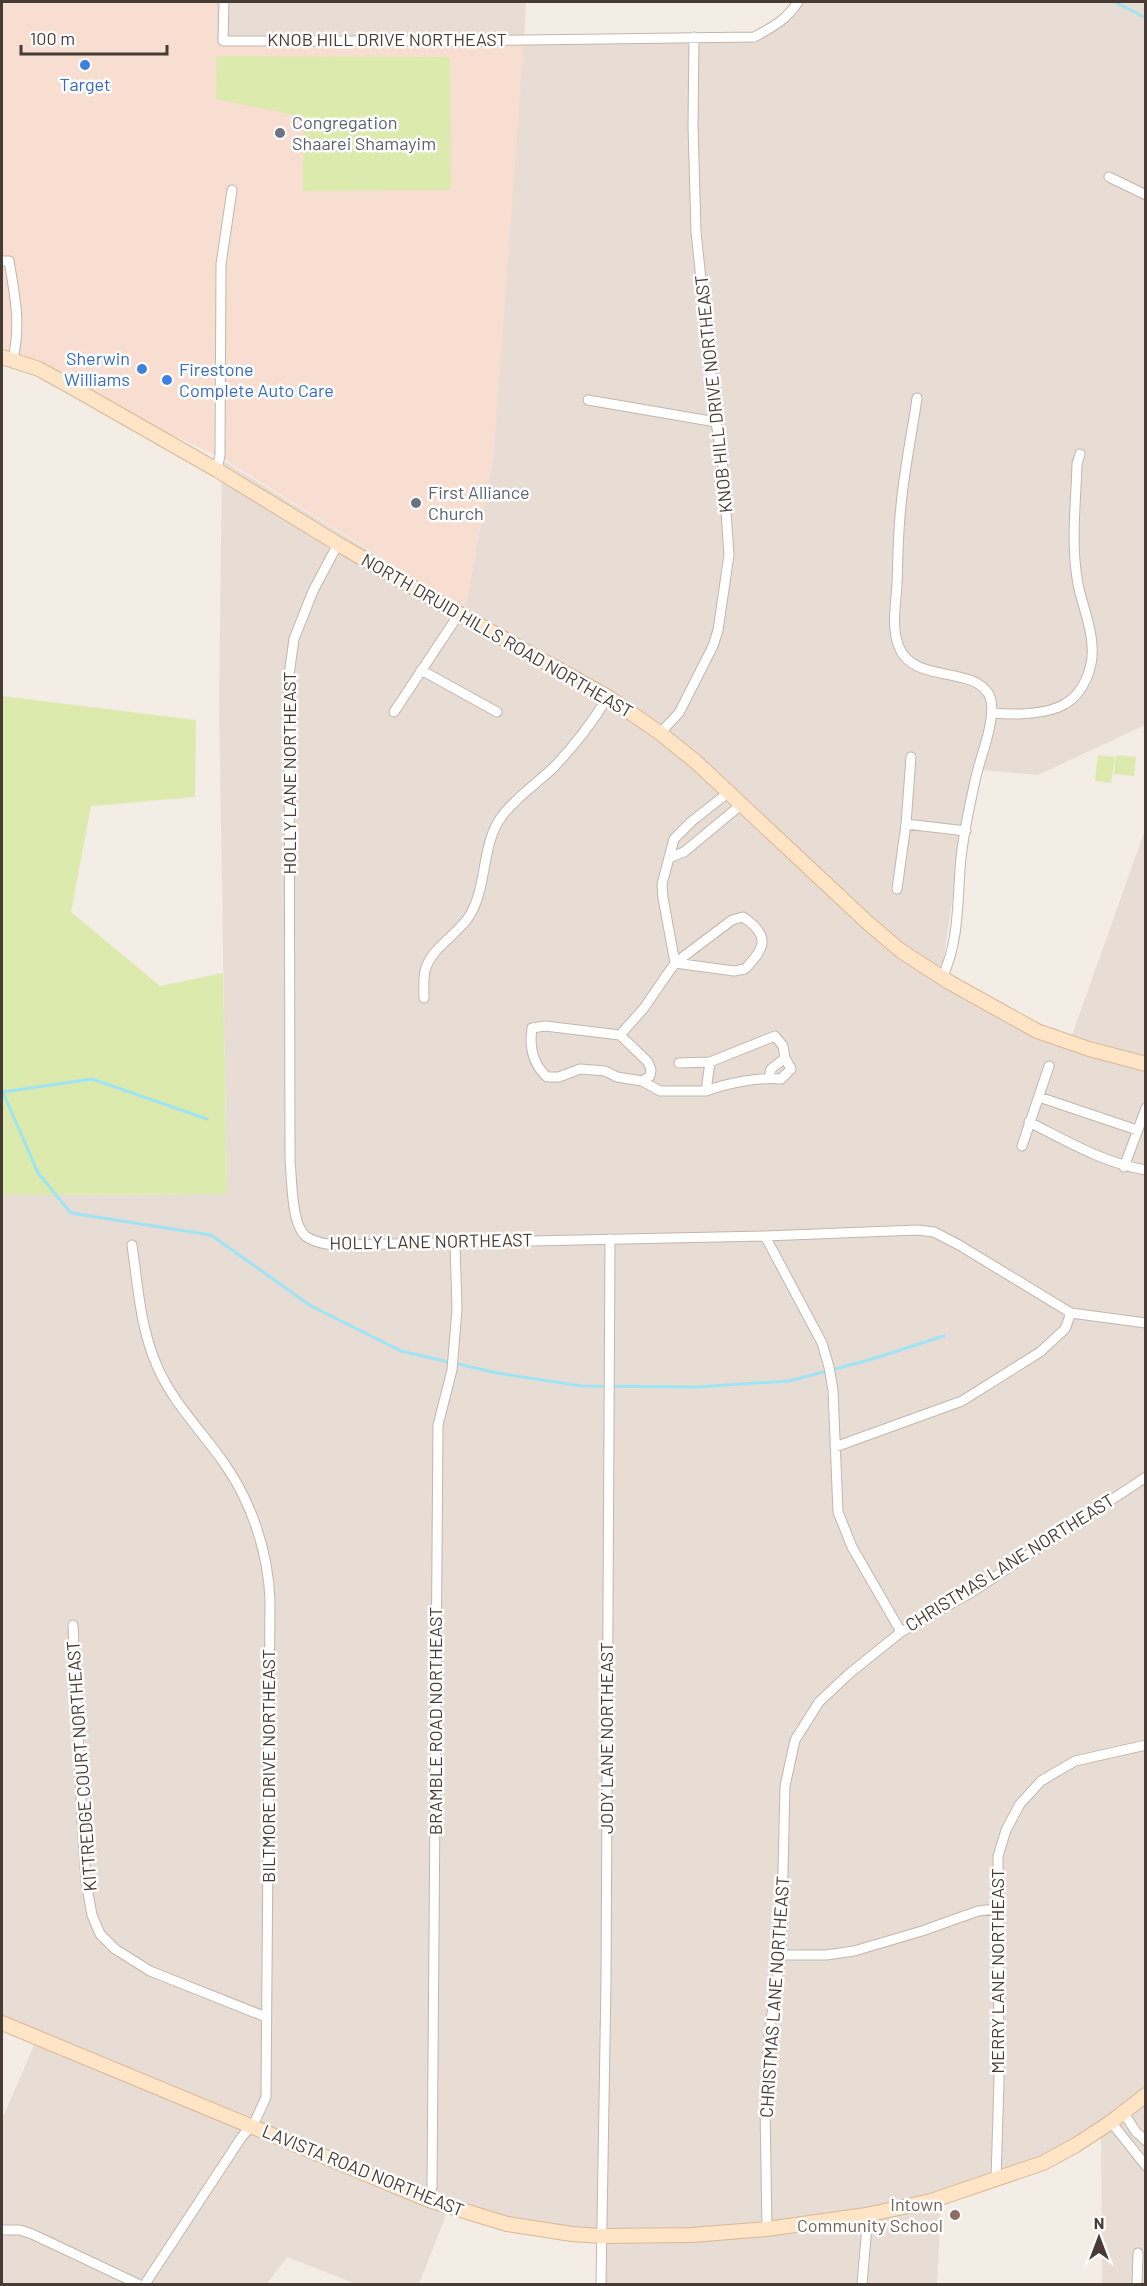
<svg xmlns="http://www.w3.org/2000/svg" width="1147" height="2286" font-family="Barlow,sans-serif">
<rect width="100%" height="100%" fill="#f4ede6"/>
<path fill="#e8ddd4" d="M216 2H526L524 41 721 38 771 33 797 7 799 2H1145V725L1038 775 972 769 941 975 993 1010 1071 1038 1145 830V2284H1102L1101 2131 941 2203 937 2284H601L602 2241H569L519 2234 450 2205 419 2284H356L287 2257 267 2284H2V2119L38 2036 2 2023V1195L227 1194 219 706 222 460 465 610 494 453 344 45 217 44Z"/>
<path fill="#f7ded0" d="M2 2H216L217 44 524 42 494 453 465 610 222 458 27 367 2 361Z"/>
<path fill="#dceaad" d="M217 56 450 57 451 190 303 191 304 117 216 99Z
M2 696 196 720 195 797 91 806 71 912 160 986 223 973 227 1194 2 1195Z
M1098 755 1115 757 1111 783 1095 781Z
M1116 755 1136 757 1134 776 1114 774Z"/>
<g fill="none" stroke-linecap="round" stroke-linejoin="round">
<path stroke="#9fe4f4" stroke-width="3" d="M1115 2 1146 18
M2 1090 38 1173 71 1213 211 1235 311 1306 401 1351 497 1373 582 1386 696 1387 789 1381 869 1360 944 1336
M3 1092 92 1079 207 1119"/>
<defs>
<path id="minor" d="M224 2 223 41H462L754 37C773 27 786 20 798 2
M1109 177 1146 195
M2 261H9C15 297 21 323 13 359
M917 398C912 434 904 470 901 506 898 532 898 558 897 584 896 603 891 628 899 647 913 683 970 666 988 693 1000 711 980 757 976 777 970 803 964 831 961 858 957 899 960 940 942 978
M588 400 716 422
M217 470 220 455 221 264 232 190
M338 544 313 591 294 639 289 675 290 1160C292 1178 291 1227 307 1237 318 1244 330 1245 343 1245L765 1236 917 1230 934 1232 959 1245 1071 1313 1146 1323
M421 670 497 712
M394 712 459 614
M993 713C1012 715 1047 715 1065 704 1084 693 1094 667 1092 645 1091 622 1080 601 1077 578 1071 541 1076 501 1077 464L1080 454
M660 733 679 713 713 646 718 630 729 555 723 468 716 422 696 232 693 125 694 37
M906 824 966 831
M669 858 684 852 742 804
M897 889 906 824 911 757
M743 917C771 936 765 948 745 969L734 971 675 963 732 920Z
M424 998C424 990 423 980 425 971 431 947 458 935 470 915 488 884 481 844 502 816 517 796 538 783 555 766 575 745 593 721 608 697
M620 1035 644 1008 675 963 663 898 662 884 674 839 692 821 729 792
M679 1063 710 1062
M642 1081 650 1076 651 1070 648 1062 620 1035 545 1026 532 1028C529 1047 533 1064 547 1077H559L580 1069 605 1071 617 1077 642 1081 660 1091H706L710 1062 775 1036 783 1046 785 1058 771 1069 769 1078
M706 1091C728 1083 758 1077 781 1079L791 1069 785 1058
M1039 1097 1137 1130
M1029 1122C1067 1141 1103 1163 1146 1170
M1022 1146 1049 1066
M1124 1167 1146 1108
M765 1236 822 1343 829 1367 833 1390 838 1512 852 1547 901 1632
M132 1245C138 1286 140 1327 157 1366 173 1403 201 1430 224 1463 252 1503 268 1552 270 1600L266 2097 255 2121 241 2138 145 2284
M835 1447 962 1401 1040 1352 1065 1329 1071 1313
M73 1625 82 1821 86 1882 92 1915 100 1934 115 1949 150 1971 266 2017
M781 1955H826L854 1951 922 1931 978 1911 997 1909
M1124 2113 1136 2132 1146 2141
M1111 2122 1146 2166
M996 2179 999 2081 998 1856 1006 1830 1020 1804 1041 1781 1075 1761 1146 1745
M429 2200 432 2187 438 1425 452 1370 457 1309 455 1243
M767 2229 765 2107 769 2033 781 1955 785 1786 795 1740 819 1702 850 1673 901 1632 972 1592 1146 1477
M2 2230H20L32 2234 138 2284
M601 2284 606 1981 610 1239
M862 2284 866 2238V2215
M1137 2284 1138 2253"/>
<path id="secondary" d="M2 357 39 369 75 389 217 470 338 544 440 603 608 697 660 733 696 762 868 923 901 951 949 982 1037 1031 1089 1049 1146 1064
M2 2023 429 2200 507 2224 572 2234 602 2236 692 2235 767 2229 866 2215 931 2201 1043 2163 1076 2145 1111 2122 1146 2095"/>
</defs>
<use href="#minor" stroke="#c3b5ab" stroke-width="11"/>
<use href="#secondary" stroke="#d9b895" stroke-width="16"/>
<use href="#minor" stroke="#fff" stroke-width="9"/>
<use href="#secondary" stroke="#ffe4c5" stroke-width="14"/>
</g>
<g fill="#3f7fe0" stroke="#fff" stroke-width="2">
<circle cx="85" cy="65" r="6"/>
<circle cx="142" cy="369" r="6"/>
<circle cx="167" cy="380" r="6"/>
</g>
<g fill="#6b7280" stroke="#fff" stroke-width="2">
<circle cx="280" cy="133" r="6"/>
<circle cx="416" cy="503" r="6"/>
</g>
<circle fill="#8d6e63" stroke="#fff" stroke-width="2" cx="955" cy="2215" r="6"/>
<g text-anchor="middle" stroke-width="5" stroke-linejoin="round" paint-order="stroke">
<g font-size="18" fill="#473c35" stroke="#fff">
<text x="387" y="46">KNOB HILL DRIVE NORTHEAST</text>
<text transform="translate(714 394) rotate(-96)" y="6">KNOB HILL DRIVE NORTHEAST</text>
<text transform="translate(497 636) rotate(30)" y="6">NORTH DRUID HILLS ROAD NORTHEAST</text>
<text transform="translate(290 773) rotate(-90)" y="6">HOLLY LANE NORTHEAST</text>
<text transform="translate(431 1242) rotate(-1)" y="6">HOLLY LANE NORTHEAST</text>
<text transform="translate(1010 1563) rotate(-32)" y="6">CHRISTMAS LANE NORTHEAST</text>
<text transform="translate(436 1721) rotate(-90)" y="6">BRAMBLE ROAD NORTHEAST</text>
<text transform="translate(607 1738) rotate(-90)" y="6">JODY LANE NORTHEAST</text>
<text transform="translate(82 1766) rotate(-94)" y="6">KITTREDGE COURT NORTHEAST</text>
<text transform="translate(269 1766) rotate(-90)" y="6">BILTMORE DRIVE NORTHEAST</text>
<text transform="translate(998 1971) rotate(-90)" y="6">MERRY LANE NORTHEAST</text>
<text transform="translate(775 1997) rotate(-86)" y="6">CHRISTMAS LANE NORTHEAST</text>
<text transform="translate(363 2171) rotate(22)" y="6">LAVISTA ROAD NORTHEAST</text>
</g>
<g font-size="18" fill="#366cbe" stroke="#fff">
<text x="85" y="91">Target</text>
<text x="130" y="365" text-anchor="end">Sherwin<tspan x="130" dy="21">Williams</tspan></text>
<text x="179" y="376" text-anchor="start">Firestone<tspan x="179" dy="21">Complete Auto Care</tspan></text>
</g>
<g font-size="18" fill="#5b616d" stroke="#fff" text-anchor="start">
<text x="292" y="129">Congregation<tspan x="292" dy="21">Shaarei Shamayim</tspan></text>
<text x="428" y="499">First Alliance<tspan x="428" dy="21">Church</tspan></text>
</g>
<g font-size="18" fill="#785e54" stroke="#fff" text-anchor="end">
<text x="943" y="2211">Intown<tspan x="943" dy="21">Community School</tspan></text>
</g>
</g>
<rect width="1147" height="2286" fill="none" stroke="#473c35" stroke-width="6"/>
<g transform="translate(1099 2238)" stroke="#ffffff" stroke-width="4.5" paint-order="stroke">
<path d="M0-4.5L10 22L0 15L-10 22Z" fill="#473c35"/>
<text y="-9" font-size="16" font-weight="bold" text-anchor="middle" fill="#473c35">N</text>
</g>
<path d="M21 45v9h146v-9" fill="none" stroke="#473c35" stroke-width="3"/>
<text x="30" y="45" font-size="18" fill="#473c35" stroke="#ffffff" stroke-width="4.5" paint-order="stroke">100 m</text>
</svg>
